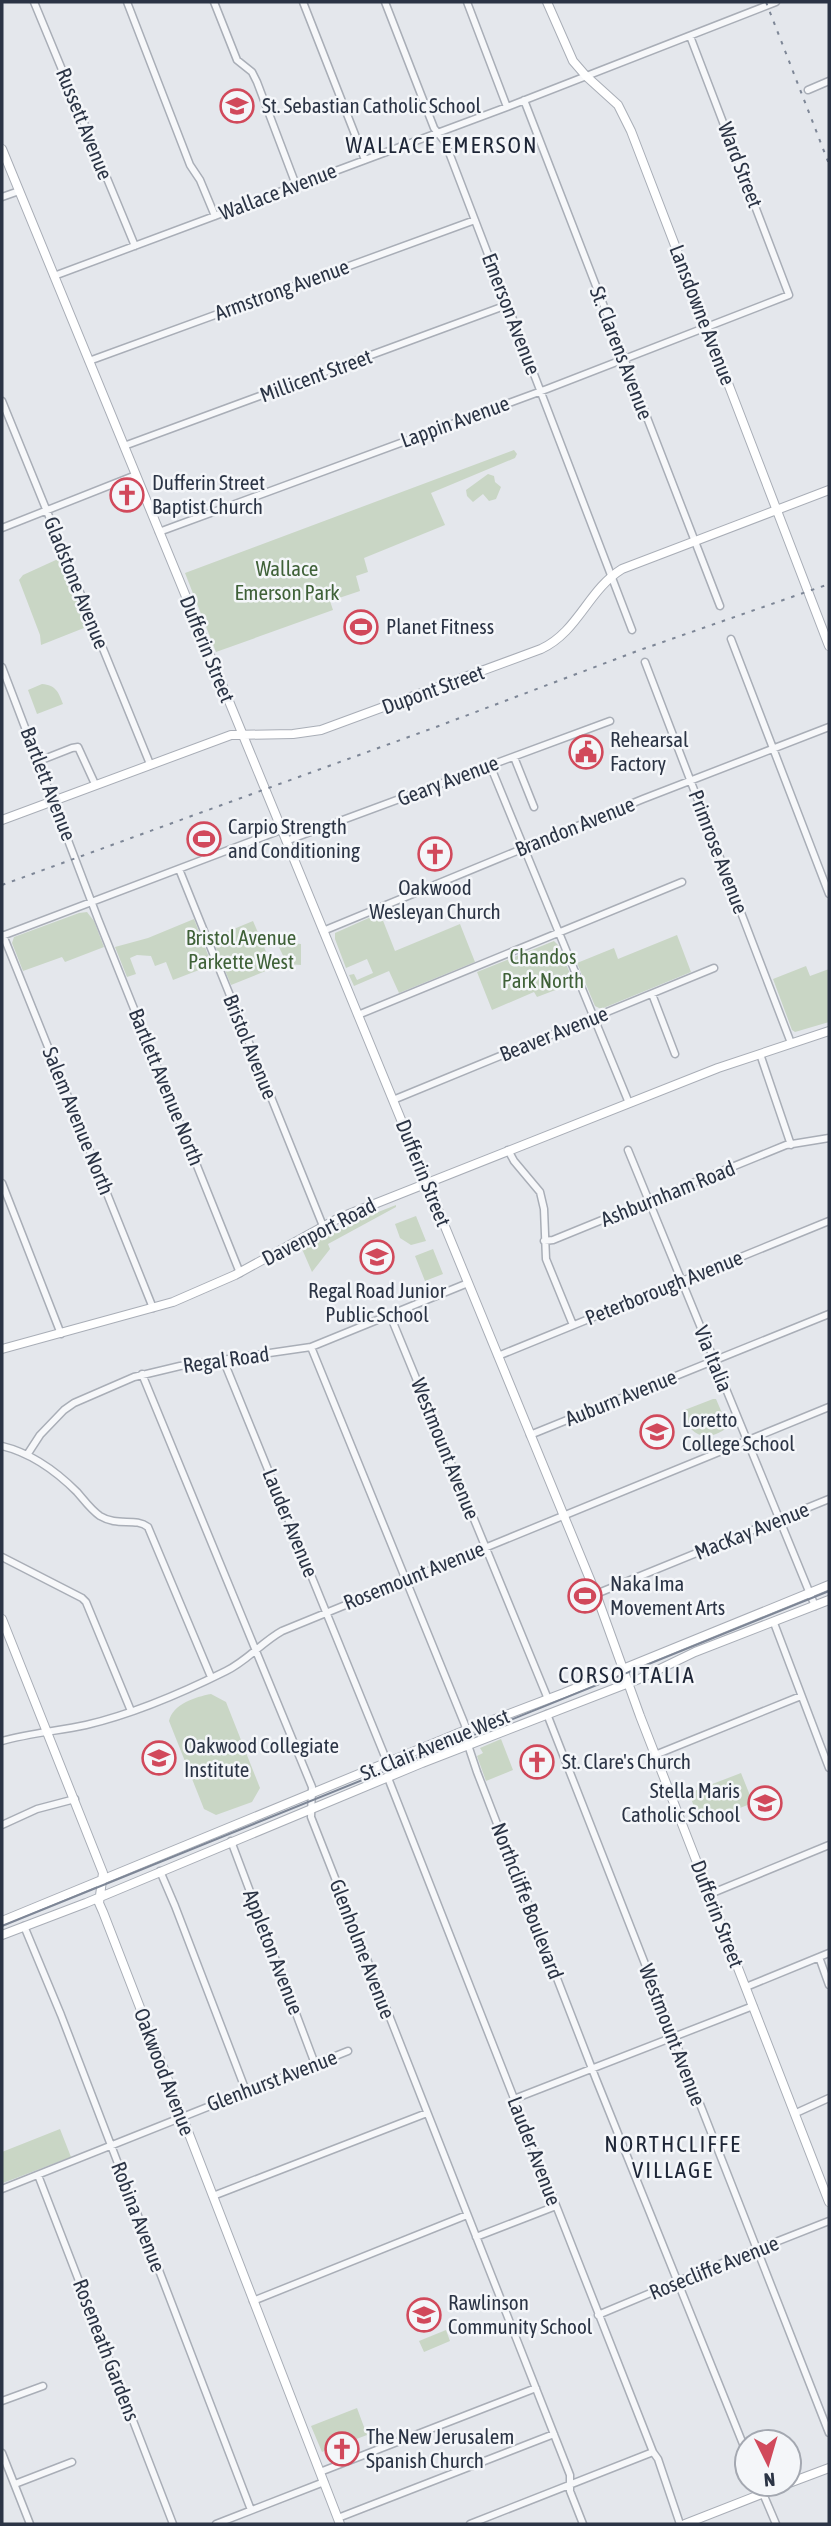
<svg xmlns="http://www.w3.org/2000/svg" width="831" height="2526" font-family="'Asap Condensed',sans-serif">
<rect width="100%" height="100%" fill="#e4e7ec"/>
<path fill="#c9d6c5" d="M514 450 517 454 515 458 431 493 445 525 364 558 368 572 356 576 360 591 330 601 333 610 216 652 185 573Z
M488 474 494 476 495 482 501 487 496 499 489 501 483 494 473 502 467 496 466 490Z
M58 559H62L89 626 41 645 40 635 19 580 23 575Z
M42 684C56 685 59 693 63 704L37 714 28 690Z
M87 912 94 921 104 947 65 962 62 957 23 971 12 943 14 937 79 913Z
M380 913 395 951 460 924 475 962 399 993 389 971 354 986 349 975 354 974 357 980 373 973 367 959 346 968 335 939V933Z
M194 919 212 965 173 980 166 962 155 966 151 956 137 955 130 958 136 974 127 977 115 947 148 938Z
M253 921 273 968 231 985 212 938Z
M280 934 283 942 301 944V965L287 964 278 945 269 948 265 940Z
M677 935 691 972 601 1009 595 1006 577 963 614 948 618 959Z
M554 941 558 945 574 983 537 997 534 992 492 1010 477 972Z
M806 966 810 976 829 969V1022L795 1032 792 1030 773 979Z
M396 1205V1207L328 1244 330 1249 312 1272 302 1249 335 1229Z
M416 1216 426 1241 411 1245 400 1238 395 1224Z
M433 1249 443 1274 425 1281 415 1256Z
M713 1399H716L728 1427C706 1444 689 1436 682 1411Z
M211 1694 226 1702 260 1788 252 1802 216 1815 204 1809 169 1721C173 1704 195 1697 211 1694Z
M501 1739 513 1770 486 1781 477 1756 483 1753 480 1748Z
M741 1773 753 1803 700 1823 689 1793Z
M60 2129 71 2157 3 2183 2 2152Z
M446 2330 450 2341 424 2352 419 2341Z
M357 2408 367 2435 322 2452 311 2426Z"/>
<g fill="none" stroke-linecap="round" stroke-linejoin="round">
<defs>
<path id="street" d="M34 2 135 246
M127 2 190 165 200 180 215 216
M214 2 237 60 252 72 257 82 296 185
M303 2 365 160
M385 2 434 128 445 142 632 630
M467 2 507 107
M808 90 829 81
M524 100 720 606
M2 197 19 191
M54 276 507 107 776 2
M89 361 475 220
M2 401 150 764
M124 446 507 305
M2 528 136 475
M159 532 547 389 789 295 690 36
M731 639 829 894
M645 662 791 1043
M2 667 98 919 240 1273
M514 757 534 807
M39 761 72 748 78 747 95 784
M490 765 629 1103
M286 841 610 721
M179 869 323 1226
M323 931 643 799 829 727
M3 935 153 1308
M2 936 281 830
M652 994 675 1054
M358 1015 682 882
M760 1054 791 1145
M393 1100 714 968
M508 1150 514 1161 540 1192 544 1209 546 1259 573 1325
M628 1150 815 1606
M2 1183 61 1334
M544 1241 553 1240 786 1145 829 1138
M390 1315 548 1699
M311 1347 465 1725 468 1745 477 1772 596 2079 747 2454
M498 1356 829 1221
M226 1360 227 1369 388 1764
M142 1374 312 1787 311 1817 570 2475V2491L583 2524
M530 1435 829 1314
M2 1446C31 1453 56 1471 77 1492 84 1500 91 1510 100 1516 118 1527 135 1517 148 1527L211 1677
M27 1455 40 1435 64 1410 74 1403 134 1377 180 1366 311 1347 468 1283
M2 1557 82 1598 86 1602 131 1711
M596 1594 829 1499
M774 1623 829 1768
M547 1714 829 2433
M2 1741C30 1733 58 1731 86 1725 133 1714 182 1693 226 1671 247 1661 262 1642 282 1631L829 1407
M655 1755 801 1696
M388 1778 653 2452 658 2459 680 2524
M2 1825 37 1809 75 1799
M231 1841 315 2064
M160 1871 175 1906 246 2091
M710 1894 829 1845
M24 1926 61 2015 251 2510
M819 1957 829 1985
M746 1987 829 1953
M514 2099 753 2006
M796 2113 829 2098
M38 2175 173 2524
M2 2189 348 2051
M213 2196 427 2113
M476 2237 556 2206
M253 2301 467 2215
M598 2315 715 2266 829 2221
M2 2401 43 2386
M2 2453 30 2524
M320 2472 536 2388
M15 2484 72 2462
M759 2484 776 2524
M338 2518 554 2434
M216 2524 324 2482
M470 2524 653 2452"/>
<path id="secondary" d="M547 2 573 61 586 76 618 105 631 131 829 646
M2 149 596 1594 640 1716 829 2202
M2 820 231 735 293 734 321 730 541 649C578 632 588 590 622 569L829 490
M2 1349 173 1302 235 1275 339 1218 718 1068 829 1031
M2 1619 103 1873 99 1903 103 1912 340 2524
M2 1921 456 1734 564 1693 829 1585
M2 1935 86 1903 422 1763 639 1679 695 1652 829 1600
M789 2483 829 2468
M685 2524 787 2484"/>
</defs>
<use href="#street" stroke="#a9aeb7" stroke-width="9"/>
<use href="#secondary" stroke="#a9aeb7" stroke-width="10"/>
<use href="#street" stroke="#f7f8fa" stroke-width="6"/>
<use href="#secondary" stroke="#fff" stroke-width="8"/>
<path stroke="#7d8696" stroke-width="2" d="M2 1926 829 1591"/>
<path stroke="#7d8696" stroke-width="2" stroke-dasharray="3.5 7" stroke-linecap="butt" d="M766 2 829 164
M2 885 436 727 640 650 829 584"/>
</g>
<defs>
<symbol id="school-ring" viewBox="-11 -11 22 22"><circle r="9.5" fill="#f4f6f9" stroke="#d1495b" stroke-width="1.5"/><path d="M0-5L7-2L0 1L-7-2ZM-4 1L0 2.5L4 1V4Q0 6-4 4Z" fill="#d1495b"/></symbol>
<symbol id="church-ring" viewBox="-11 -11 22 22"><circle r="9.5" fill="#f4f6f9" stroke="#d1495b" stroke-width="1.5"/><path d="M-1.2-6h2.4v3.5h3.3v2.4h-3.3V6h-2.4V-.1h-3.3v-2.4h3.3Z" fill="#d1495b"/></symbol>
<symbol id="stadium-ring" viewBox="-11 -11 22 22"><circle r="9.5" fill="#f4f6f9" stroke="#d1495b" stroke-width="1.5"/><path d="M0-5a6.5 5 0 1 0 0 10a6.5 5 0 1 0 0-10ZM-3.5-1.8h7v3.6h-7Z" fill="#d1495b"/></symbol>
<symbol id="civic-ring" viewBox="-11 -11 22 22"><circle r="9.5" fill="#f4f6f9" stroke="#d1495b" stroke-width="1.5"/><path d="M-.6-6.5H3V-4.5H.6V-3L4-1V1h2V6H-6V1h2V-1L-.6-3ZM-1.2 2.5V6h2.4V2.5Z" fill="#d1495b"/></symbol>
</defs>
<g fill-rule="evenodd">
<use href="#school-ring" x="218" y="87" width="38" height="38"/>
<use href="#church-ring" x="108" y="476" width="38" height="38"/>
<use href="#stadium-ring" x="342" y="608" width="38" height="38"/>
<use href="#civic-ring" x="567" y="733" width="38" height="38"/>
<use href="#stadium-ring" x="185" y="820" width="38" height="38"/>
<use href="#church-ring" x="416" y="835" width="38" height="38"/>
<use href="#school-ring" x="358" y="1238" width="38" height="38"/>
<use href="#school-ring" x="638" y="1413" width="38" height="38"/>
<use href="#stadium-ring" x="566" y="1577" width="38" height="38"/>
<use href="#school-ring" x="140" y="1739" width="38" height="38"/>
<use href="#church-ring" x="518" y="1743" width="38" height="38"/>
<use href="#school-ring" x="746" y="1784" width="38" height="38"/>
<use href="#school-ring" x="405" y="2296" width="38" height="38"/>
<use href="#church-ring" x="323" y="2430" width="38" height="38"/>
</g>
<g text-anchor="middle" stroke-width="5" stroke-linejoin="round" paint-order="stroke">
<g font-size="21" fill="#2b3445" stroke="#f4f6f9" text-anchor="start">
<text x="262" y="113">St. Sebastian Catholic School</text>
<text x="152" y="490">Dufferin Street<tspan x="152" dy="24">Baptist Church</tspan></text>
<text x="386" y="634">Planet Fitness</text>
<text x="610" y="747">Rehearsal<tspan x="610" dy="24">Factory</tspan></text>
<text x="228" y="834">Carpio Strength<tspan x="228" dy="24">and Conditioning</tspan></text>
<text x="435" y="895" text-anchor="middle">Oakwood<tspan x="435" dy="24">Wesleyan Church</tspan></text>
<text x="377" y="1298" text-anchor="middle">Regal Road Junior<tspan x="377" dy="24">Public School</tspan></text>
<text x="682" y="1427">Loretto<tspan x="682" dy="24">College School</tspan></text>
<text x="610" y="1591">Naka Ima<tspan x="610" dy="24">Movement Arts</tspan></text>
<text x="184" y="1753">Oakwood Collegiate<tspan x="184" dy="24">Institute</tspan></text>
<text x="562" y="1769">St. Clare's Church</text>
<text x="740" y="1798" text-anchor="end">Stella Maris<tspan x="740" dy="24">Catholic School</tspan></text>
<text x="448" y="2310">Rawlinson<tspan x="448" dy="24">Community School</tspan></text>
<text x="366" y="2444">The New Jerusalem<tspan x="366" dy="24">Spanish Church</tspan></text>
</g>
<g font-size="21" fill="#2b3445" stroke="#f4f6f9">
<text transform="translate(84 124) rotate(68)" y="7">Russett Avenue</text>
<text transform="translate(740 165) rotate(69)" y="7">Ward Street</text>
<text transform="translate(278 192) rotate(-21)" y="7">Wallace Avenue</text>
<text transform="translate(282 290) rotate(-20)" y="7">Armstrong Avenue</text>
<text transform="translate(511 314) rotate(69)" y="7">Emerson Avenue</text>
<text transform="translate(702 315) rotate(69)" y="7">Lansdowne Avenue</text>
<text transform="translate(621 353) rotate(69)" y="7">St. Clarens Avenue</text>
<text transform="translate(316 376) rotate(-20)" y="7">Millicent Street</text>
<text transform="translate(455 422) rotate(-20)" y="7">Lappin Avenue</text>
<text transform="translate(76 583) rotate(68)" y="7">Gladstone Avenue</text>
<text transform="translate(207 649) rotate(68)" y="7">Dufferin Street</text>
<text transform="translate(433 690) rotate(-20)" y="7">Dupont Street</text>
<text transform="translate(448 781) rotate(-21)" y="7">Geary Avenue</text>
<text transform="translate(48 784) rotate(69)" y="7">Bartlett Avenue</text>
<text transform="translate(575 827) rotate(-22)" y="7">Brandon Avenue</text>
<text transform="translate(718 852) rotate(69)" y="7">Primrose Avenue</text>
<text transform="translate(554 1034) rotate(-22)" y="7">Beaver Avenue</text>
<text transform="translate(250 1047) rotate(68)" y="7">Bristol Avenue</text>
<text transform="translate(166 1087) rotate(68)" y="7">Bartlett Avenue North</text>
<text transform="translate(78 1121) rotate(68)" y="7">Salem Avenue North</text>
<text transform="translate(423 1173) rotate(68)" y="7">Dufferin Street</text>
<text transform="translate(668 1194) rotate(-22)" y="7">Ashburnham Road</text>
<text transform="translate(319 1232) rotate(-27)" y="7">Davenport Road</text>
<text transform="translate(664 1288) rotate(-22)" y="7">Peterborough Avenue</text>
<text transform="translate(713 1359) rotate(68)" y="7">Via Italia</text>
<text transform="translate(226 1360) rotate(-8)" y="7">Regal Road</text>
<text transform="translate(621 1398) rotate(-22)" y="7">Auburn Avenue</text>
<text transform="translate(445 1449) rotate(68)" y="7">Westmount Avenue</text>
<text transform="translate(290 1523) rotate(68)" y="7">Lauder Avenue</text>
<text transform="translate(752 1531) rotate(-22)" y="7">MacKay Avenue</text>
<text transform="translate(414 1576) rotate(-22)" y="7">Rosemount Avenue</text>
<text transform="translate(435 1745) rotate(-22)" y="7">St. Clair Avenue West</text>
<text transform="translate(527 1901) rotate(69)" y="7">Northcliffe Boulevard</text>
<text transform="translate(717 1914) rotate(69)" y="7">Dufferin Street</text>
<text transform="translate(362 1949) rotate(69)" y="7">Glenholme Avenue</text>
<text transform="translate(273 1952) rotate(69)" y="7">Appleton Avenue</text>
<text transform="translate(672 2035) rotate(69)" y="7">Westmount Avenue</text>
<text transform="translate(164 2072) rotate(69)" y="7">Oakwood Avenue</text>
<text transform="translate(272 2081) rotate(-21)" y="7">Glenhurst Avenue</text>
<text transform="translate(534 2151) rotate(69)" y="7">Lauder Avenue</text>
<text transform="translate(138 2217) rotate(69)" y="7">Robina Avenue</text>
<text transform="translate(714 2268) rotate(-22)" y="7">Rosecliffe Avenue</text>
<text transform="translate(106 2350) rotate(69)" y="7">Roseneath Gardens</text>
</g>
<g font-size="21" fill="#3f6138" stroke="#f4f6f9">
<text x="287" y="576">Wallace<tspan x="287" dy="24">Emerson Park</tspan></text>
<text x="241" y="945">Bristol Avenue<tspan x="241" dy="24">Parkette West</tspan></text>
<text x="543" y="964">Chandos<tspan x="543" dy="24">Park North</tspan></text>
</g>
<g font-size="23" letter-spacing="2" fill="#1d2536" stroke="#f4f6f9">
<text x="442" y="153">WALLACE EMERSON</text>
<text x="627" y="1683">CORSO ITALIA</text>
<text x="673" y="2152">NORTHCLIFFE<tspan x="673" dy="26">VILLAGE</tspan></text>
</g>
</g>
<rect width="831" height="2526" fill="none" stroke="#2b3445" stroke-width="7"/>
<g transform="translate(768 2463) rotate(175)"><circle r="33" fill="#f4f6f9" stroke="#a4a8b1" stroke-width="2"/>
<path d="M0-5L12 26L0 18L-12 26Z" fill="#d1495b"/>
<text y="-10" font-size="19" font-weight="bold" text-anchor="middle" fill="#2b3445">N</text>
</g>
</svg>
